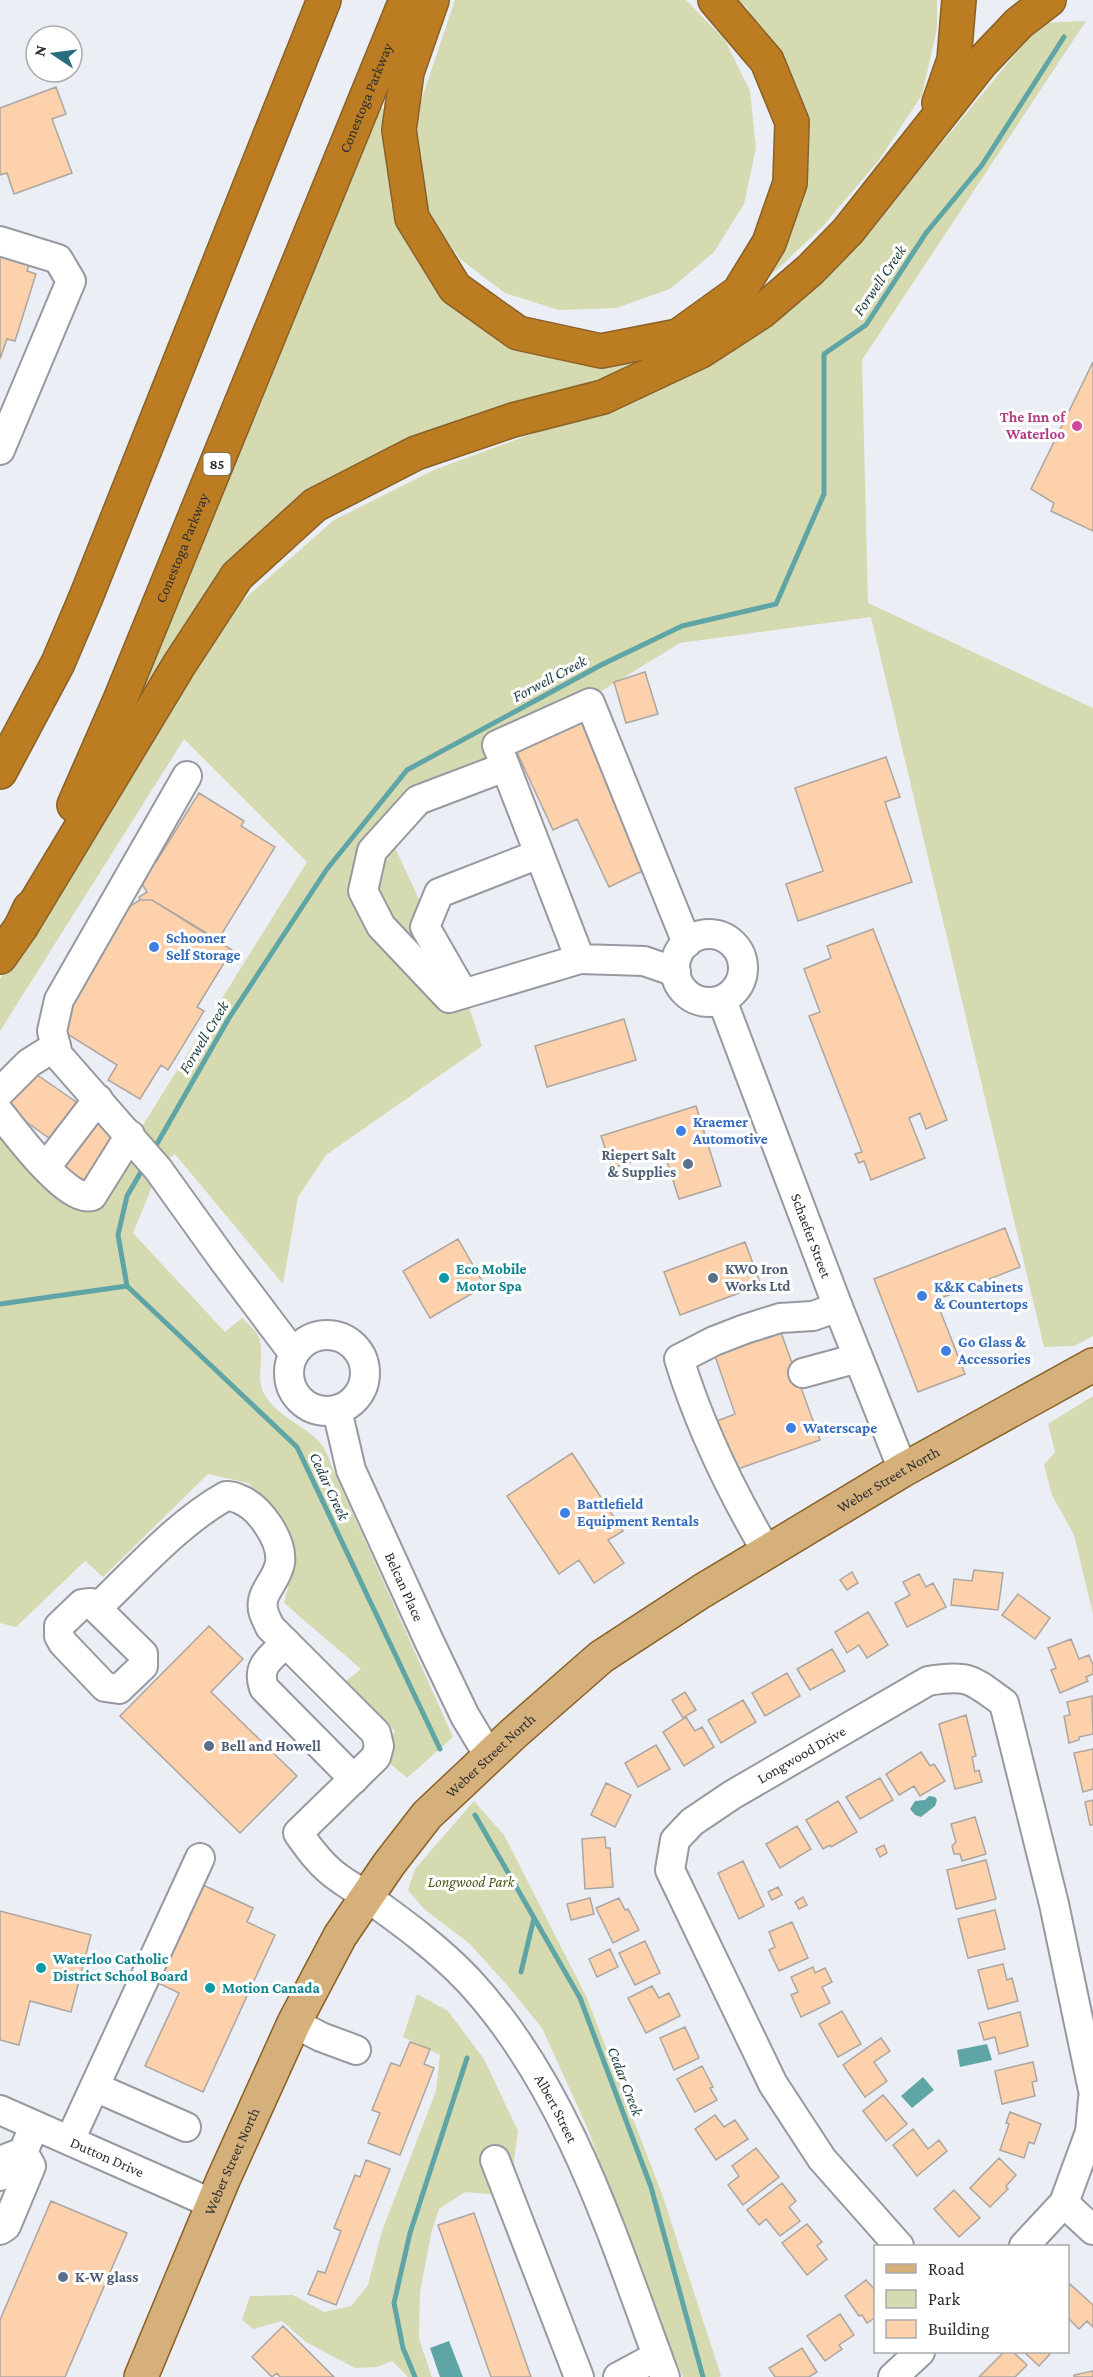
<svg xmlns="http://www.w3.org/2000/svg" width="1093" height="2377" font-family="'Crimson Pro',serif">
<rect width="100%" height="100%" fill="#ebeef5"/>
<path fill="#d6dab1" d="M455 0H686L725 40 750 91 756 148 744 204 714 252 670 289 616 308 559 310 505 293 460 259 428 212 413 157 421 101Z
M736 0H937V28L922 95 879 160 823 226 741 304 801 112 747 8Z
M1086 21 862 360 868 603 1093 708V1336L1074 1346 1044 1347 871 617 680 643 384 824 469 1007 482 1046 326 1155 298 1197 283 1284 175 1154 161 1165 133 1233 225 1332 242 1318C247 1323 255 1329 258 1335 267 1355 253 1378 266 1397 285 1426 322 1427 331 1465L453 1737 407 1778 386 1760 388 1743 395 1731 345 1682 361 1669 284 1603 294 1564 289 1535 276 1509 248 1483 208 1474 103 1577 85 1561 16 1627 0 1623V1125L90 1210 307 862 184 739 0 1031V979L232 610 334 520 434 470 663 386 758 336 850 254 1041 23Z
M378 106 388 112 391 205 423 265 461 307 670 354 586 384 470 419 319 492 153 692 144 687Z
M1093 1396V1614L1074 1535 1052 1495 1044 1465 1055 1452 1048 1424Z
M474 1801 504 1835 587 1998 663 2197 721 2376 719 2377H683L649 2298 587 2127 542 2028 506 1984 470 1944 424 1909 408 1890 415 1869Z
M417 1994 448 2011 484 2059 518 2131 511 2181 498 2195 465 2192 439 2209 431 2234 420 2292 419 2339 432 2377H408L392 2361 377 2367 355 2368 306 2342 282 2321 253 2329 242 2320 250 2296 293 2295 324 2312 351 2306 368 2285 382 2231 436 2091 440 2055 403 2037Z"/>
<path fill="#60a5a6" d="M929 1796 935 1797 937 1800 935 1806 921 1817 915 1815 910 1809 915 1801 925 1800Z
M987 2044 992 2060 960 2067 957 2050Z
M923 2077 934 2090 912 2108 901 2096Z
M449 2341 463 2377H440L430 2348Z"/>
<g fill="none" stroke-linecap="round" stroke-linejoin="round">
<path stroke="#60a5a6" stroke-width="5" d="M154 1149 229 1018 327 869 407 770 601 665 682 626 776 604 824 494V354L866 325 926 233 982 165 1064 37
M127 1286 118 1235 127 1196 145 1165
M127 1286 297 1447 440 1749
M0 1304 127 1286
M475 1815 580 1998 651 2187 703 2377
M521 1972 534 1918
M415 2377 403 2348 394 2303 410 2233 467 2058"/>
</g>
<path fill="#fdd1ab" stroke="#aca6a1" stroke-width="1.5" d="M56 87 66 114 52 119 72 173 14 194 7 173 0 175V108Z
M0 248 31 258 27 271 36 274 15 341 7 339 0 359Z
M1093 362V531L1051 511 1054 503 1031 489Z
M645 672 658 714 626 723 614 682Z
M583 719 651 867 609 887 577 819 553 830 514 746Z
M886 757 900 797 885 802 912 882 798 921 786 884 823 871 795 788Z
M199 793 244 821 241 826 275 847 218 940 152 900H140L139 897 147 892 142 884 147 877 139 872 148 857 156 862Z
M140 900H152L232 950 197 1007 204 1011 168 1070 161 1065 140 1099 108 1080 117 1065 69 1035 63 1026 64 1012 130 906Z
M873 929 947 1120 926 1129 920 1113 909 1118 925 1158 871 1180 864 1161 859 1163 855 1154 862 1152 809 1016 820 1012 804 969 831 958 827 946Z
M624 1019 636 1060 547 1087 535 1046Z
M30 1070 82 1106 56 1143 4 1106Z
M696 1106 721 1186 679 1199 664 1152 612 1168 601 1136Z
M95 1116 123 1136 86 1190 57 1171Z
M1005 1228 1020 1267 936 1300 965 1374 918 1392 874 1279Z
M458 1239 485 1286 430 1318 403 1271Z
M745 1242 761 1285 680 1315 664 1272Z
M779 1327 820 1440 735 1470 717 1421 735 1414 713 1350Z
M572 1453 623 1531 608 1540 624 1563 594 1583 579 1560 559 1574 507 1496Z
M974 1570 1003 1573 998 1610 951 1605 954 1579 972 1581Z
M852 1572 858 1583 847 1590 840 1580Z
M919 1574 926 1587 933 1583 946 1607 907 1627 895 1603 910 1595 903 1582Z
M1018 1594 1050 1618 1035 1639 1002 1615Z
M868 1612 888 1645 867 1658 859 1645 847 1653 835 1632Z
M209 1626 243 1659 211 1692 297 1776 240 1833 120 1716Z
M1071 1639 1079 1659 1089 1655 1093 1665V1674L1086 1677 1088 1681 1060 1693 1051 1670 1056 1668 1048 1648Z
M832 1649 845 1671 810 1690 797 1669Z
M787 1673 800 1696 765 1716 752 1693Z
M685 1692 696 1710 683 1718 672 1700Z
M1092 1696 1093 1734 1079 1737V1740L1069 1743 1064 1716 1070 1715 1067 1702Z
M743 1700 756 1722 721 1743 708 1720Z
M966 1715 976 1756 972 1757 975 1772 979 1770 982 1782 955 1789 939 1724Z
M686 1717 695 1731 702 1727 714 1747 684 1766 663 1732Z
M656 1745 670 1769 638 1787 625 1763Z
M1093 1749V1789L1083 1792 1074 1753Z
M921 1752 930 1766 934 1764 945 1781 920 1796 914 1786 899 1795 886 1774Z
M880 1778 893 1800 860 1819 846 1797Z
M606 1783 631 1795 615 1827 591 1815Z
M1093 1800V1825H1090L1085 1802Z
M838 1801 857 1832 831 1847 830 1845 823 1849 806 1820Z
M975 1817 986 1854 962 1861 960 1854H954L952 1846 956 1842 951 1824Z
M797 1826 811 1849 780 1868 766 1844Z
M605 1837 606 1848H610L613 1887 585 1889 582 1839Z
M884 1845 887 1853 880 1857 876 1849Z
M986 1860 996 1899 956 1909 947 1870Z
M743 1861 764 1906 739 1919 718 1873Z
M203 1885 253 1908 247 1922 275 1935 203 2092 145 2066 179 1993 158 1983Z
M778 1887 782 1895 772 1900 768 1892Z
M803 1897 807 1905 799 1909 795 1902Z
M590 1898 594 1914 571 1920 567 1904Z
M619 1898 625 1910 628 1909 639 1930 613 1943 596 1908Z
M995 1910 1005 1949 968 1958 958 1919Z
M0 1911 91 1935 71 2012 30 2001 19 2045 0 2040Z
M792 1922 808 1958 779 1971 769 1950 775 1947 769 1932Z
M645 1941 660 1973 635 1985 619 1953Z
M610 1949 618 1967 597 1977 589 1959Z
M1003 1964 1007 1980 1012 1978 1018 2001 988 2009 978 1970Z
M813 1967 815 1973 825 1968 832 1982 822 1987 830 2003 801 2017 791 1995 798 1992 791 1977Z
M652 1986 659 1998 669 1993 680 2016 646 2033 628 1998Z
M842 2011 861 2044 838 2057 819 2024Z
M1020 2012 1028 2046 999 2054 995 2037 984 2040 979 2023Z
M685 2027 699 2058 674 2070 660 2038Z
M881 2038 890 2051 874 2062 887 2081 865 2097 843 2065Z
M410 2042 430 2049 424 2064 434 2068 400 2155 368 2143 380 2113 372 2110 391 2063 400 2066Z
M1033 2062 1037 2081 1032 2082 1035 2096 1002 2104 995 2071Z
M702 2066 713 2087 710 2088 717 2100 695 2112 677 2079Z
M883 2095 907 2124 886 2141 863 2111Z
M1010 2112 1041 2124 1034 2144 1029 2142 1024 2158 1000 2150 1009 2124 1006 2123Z
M715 2115 724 2127 735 2120 748 2139 716 2160 695 2129Z
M913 2129 928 2149 939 2140 947 2151 917 2176 893 2145Z
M756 2148 779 2177 743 2205 728 2185 739 2176 732 2166Z
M999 2158 1016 2175 1006 2186 1008 2189 990 2207 970 2188Z
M366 2160 390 2169 336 2305 308 2294 318 2271 325 2273 341 2231 334 2228 355 2175 360 2177Z
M782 2183 796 2201 789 2207 800 2221 780 2236 766 2219 759 2225 747 2210Z
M954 2190 980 2218 959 2237 934 2209Z
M51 2201 127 2233 65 2377H0V2320Z
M474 2213 531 2377H491L438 2225Z
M807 2224 822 2242 817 2246 827 2259 807 2275 782 2243Z
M866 2280 876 2291V2317L867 2323 862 2315 859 2316 845 2296Z
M1070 2284 1093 2305V2327L1087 2321 1079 2329 1068 2318V2287Z
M840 2314 854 2335 839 2345 842 2349 825 2361 807 2336Z
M283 2326 334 2377H280L277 2373 272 2377 252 2357Z
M802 2348 817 2372 809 2377H775L769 2368Z
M1004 2352H1013L1027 2365 1015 2377H979Z
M1024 2352H1048L1050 2354 1039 2366Z
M1093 2371V2377H1074V2375Z"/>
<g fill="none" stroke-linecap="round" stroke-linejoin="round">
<defs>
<g id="minor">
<path d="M0 241 58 259 71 281 0 450"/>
<path d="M505 767 418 800 372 851 363 891 381 926 449 998 580 959"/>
<path d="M187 776 59 1000 52 1031 58 1055 158 1169 224 1261 294 1354"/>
<circle cx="709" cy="968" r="34"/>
<path d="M676 972 644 961 580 959 497 745 590 703 687 943"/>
<path d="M463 993 425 927 439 893 539 854"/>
<path id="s1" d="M722 1000 838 1307 903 1470"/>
<path d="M0 1092 29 1063 56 1046"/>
<path d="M0 1113C14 1131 68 1204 92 1196L130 1135"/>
<path d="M46 1167 98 1099"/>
<circle cx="327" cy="1373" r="38"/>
<path d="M803 1373 858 1358"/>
<path id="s2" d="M337 1410 351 1470 429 1641 465 1716 489 1756"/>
<path d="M767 1552C731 1491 700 1427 679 1359L714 1341 745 1329 780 1318 813 1316 838 1307"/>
<path d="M91 1603 143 1654V1666L119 1689 105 1687 63 1643 59 1636V1626L82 1604Z"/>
<path id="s3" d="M97 1608C136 1571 179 1522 226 1496 230 1496 235 1497 239 1499 260 1507 283 1541 280 1563 277 1579 264 1590 263 1601 261 1611 266 1618 270 1627L376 1733 379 1746 376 1757 298 1833C308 1847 317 1860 330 1871 341 1881 355 1888 367 1897 402 1922 439 1949 469 1981 569 2089 614 2241 665 2377"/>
<path d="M286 1643C271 1658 256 1665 264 1688L354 1779"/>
<path d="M294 2023 321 2037 356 2050"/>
<path d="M95 2087 186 2127"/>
<path id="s4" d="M0 2110 213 2204"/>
<path d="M70 2140 200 1858"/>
<path d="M495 2160 579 2377"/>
<path d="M0 2176 5 2159 23 2152 30 2136"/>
<path d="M1064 2203 1093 2230"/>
<path d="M0 2230 6 2226 31 2166 23 2152"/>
<path id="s5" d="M899 2246 822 2159 773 2084 670 1870 675 1840 692 1822 732 1795 928 1681C970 1674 972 1680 1004 1703L1054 1904 1093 2090"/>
<path d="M1024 2246 1064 2203 1090 2132 1093 2099"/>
<path d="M618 2377 657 2356"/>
<path d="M893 2377 920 2352"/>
</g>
<g id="major">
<path id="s6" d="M141 2377 223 2180 294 2023 340 1936 389 1864 427 1815 513 1734 601 1657 702 1591 903 1470 1093 1365"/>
</g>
<g id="highway">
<path d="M432 0 407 72 399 130 412 218 455 288 518 333 601 351 678 336 739 292 769 243 790 183 792 122 767 61 715 0"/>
<path d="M939 103 954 60 959 0"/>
<path d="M0 772 58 663 86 597 324 0"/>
<path id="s7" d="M74 805 120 700 406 0"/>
<path d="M21 927 179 665 237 576 315 505 416 453 513 420 603 397 701 351 761 312 810 270 848 231 981 63 1019 23 1049 0"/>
<path d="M0 957 21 927 30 908"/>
</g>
</defs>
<use href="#minor" stroke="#96999f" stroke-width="32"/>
<use href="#major" stroke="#896127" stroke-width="36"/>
<use href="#highway" stroke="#896127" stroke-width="36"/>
<use href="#minor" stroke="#fff" stroke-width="28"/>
<use href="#major" stroke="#d6b07a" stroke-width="33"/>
<use href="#highway" stroke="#bb7c22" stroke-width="33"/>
</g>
<circle fill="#d1479c" stroke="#fff" stroke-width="2" cx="1077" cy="426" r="6"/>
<g fill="#3f7fe0" stroke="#fff" stroke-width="2">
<circle cx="154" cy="947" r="6"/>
<circle cx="681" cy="1131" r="6"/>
<circle cx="922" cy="1296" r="6"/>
<circle cx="946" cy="1351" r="6"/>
<circle cx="791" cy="1428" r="6"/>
<circle cx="565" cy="1513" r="6"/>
</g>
<g fill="#5c6f8a" stroke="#fff" stroke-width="2">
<circle cx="688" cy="1164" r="6"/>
<circle cx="713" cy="1278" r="6"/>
<circle cx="209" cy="1746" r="6"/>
<circle cx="63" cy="2277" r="6"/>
</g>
<g fill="#0f9aa8" stroke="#fff" stroke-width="2">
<circle cx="444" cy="1278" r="6"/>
<circle cx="41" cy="1968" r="6"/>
<circle cx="210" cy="1988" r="6"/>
</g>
<g text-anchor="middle" stroke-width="6" stroke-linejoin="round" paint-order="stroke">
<rect fill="#fff" stroke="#6c6d6f" stroke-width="1.5" x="203.5" y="453" width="27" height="22" rx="4.5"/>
<g font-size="14" font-weight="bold" fill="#2d2e31">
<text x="217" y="469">85</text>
</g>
<g font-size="15" fill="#2d2e31" stroke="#fff">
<text dy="5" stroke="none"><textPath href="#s7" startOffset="765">Conestoga Parkway</textPath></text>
<text dy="5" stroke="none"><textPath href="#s7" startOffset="279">Conestoga Parkway</textPath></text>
<text dy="5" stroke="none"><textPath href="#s1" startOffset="252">Schaefer Street</textPath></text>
<text dy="5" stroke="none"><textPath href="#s6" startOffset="1206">Weber Street North</textPath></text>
<text dy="5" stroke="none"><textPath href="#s2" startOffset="190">Belcan Place</textPath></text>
<text dy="5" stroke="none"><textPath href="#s5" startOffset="627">Longwood Drive</textPath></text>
<text dy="5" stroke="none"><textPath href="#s6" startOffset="720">Weber Street North</textPath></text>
<text dy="5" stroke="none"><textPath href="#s3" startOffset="1000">Albert Street</textPath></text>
<text dy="5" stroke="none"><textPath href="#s4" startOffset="117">Dutton Drive</textPath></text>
<text dy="5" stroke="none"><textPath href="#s6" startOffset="234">Weber Street North</textPath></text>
</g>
<g font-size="15" font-weight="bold" fill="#b23c85" stroke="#fff" text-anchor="end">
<text x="1065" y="422">The Inn of<tspan x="1065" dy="17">Waterloo</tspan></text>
</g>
<g font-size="15" font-weight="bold" fill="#366cbe" stroke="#fff" text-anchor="start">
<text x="166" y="943">Schooner<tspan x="166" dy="17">Self Storage</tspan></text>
<text x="693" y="1127">Kraemer<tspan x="693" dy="17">Automotive</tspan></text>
<text x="934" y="1292">K&amp;K Cabinets<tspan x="934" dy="17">&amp; Countertops</tspan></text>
<text x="958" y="1347">Go Glass &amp;<tspan x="958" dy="17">Accessories</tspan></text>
<text x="803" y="1433">Waterscape</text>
<text x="577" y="1509">Battlefield<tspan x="577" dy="17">Equipment Rentals</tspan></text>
</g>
<g font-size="15" font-weight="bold" fill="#4e5e75" stroke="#fff" text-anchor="start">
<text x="676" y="1160" text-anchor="end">Riepert Salt<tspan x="676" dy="17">&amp; Supplies</tspan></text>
<text x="725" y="1274">KWO Iron<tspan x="725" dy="17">Works Ltd</tspan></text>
<text x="221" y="1751">Bell and Howell</text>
<text x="75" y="2282">K-W glass</text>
</g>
<g font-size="15" font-weight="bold" fill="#0d838f" stroke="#fff" text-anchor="start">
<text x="456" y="1274">Eco Mobile<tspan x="456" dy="17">Motor Spa</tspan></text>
<text x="53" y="1964">Waterloo Catholic<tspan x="53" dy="17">District School Board</tspan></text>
<text x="222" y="1993">Motion Canada</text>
</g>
<g font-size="15" font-style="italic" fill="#52561b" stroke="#fff">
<text x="471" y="1887">Longwood Park</text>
</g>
<g font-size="16" font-style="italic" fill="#1b3d3e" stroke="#fff">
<text transform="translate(879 280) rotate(-56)" y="6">Forwell Creek</text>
<text transform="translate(549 678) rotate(-28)" y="6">Forwell Creek</text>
<text transform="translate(203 1037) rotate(-59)" y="6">Forwell Creek</text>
<text transform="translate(330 1486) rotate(65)" y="6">Cedar Creek</text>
<text transform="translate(626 2081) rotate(69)" y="6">Cedar Creek</text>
</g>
</g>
<rect x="874" y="2245" width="195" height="108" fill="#ffffff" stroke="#ababad" stroke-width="1.5"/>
<rect x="886" y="2264" width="30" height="9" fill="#d6b07a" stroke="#ababad" stroke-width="1.5"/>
<text x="928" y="2275" font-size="18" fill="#2d2e31">Road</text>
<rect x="886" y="2290" width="30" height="18" fill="#d6dab1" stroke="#ababad" stroke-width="1.5"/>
<text x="928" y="2305" font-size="18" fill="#2d2e31">Park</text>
<rect x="886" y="2320" width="30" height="18" fill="#fdd1ab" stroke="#ababad" stroke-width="1.5"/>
<text x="928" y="2335" font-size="18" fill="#2d2e31">Building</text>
<g transform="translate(54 54) rotate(283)"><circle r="28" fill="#ffffff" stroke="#ababad" stroke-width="1.5"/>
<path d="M0-4.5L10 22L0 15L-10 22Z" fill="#296c7e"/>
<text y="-9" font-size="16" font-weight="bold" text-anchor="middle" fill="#2d2e31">N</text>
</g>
</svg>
